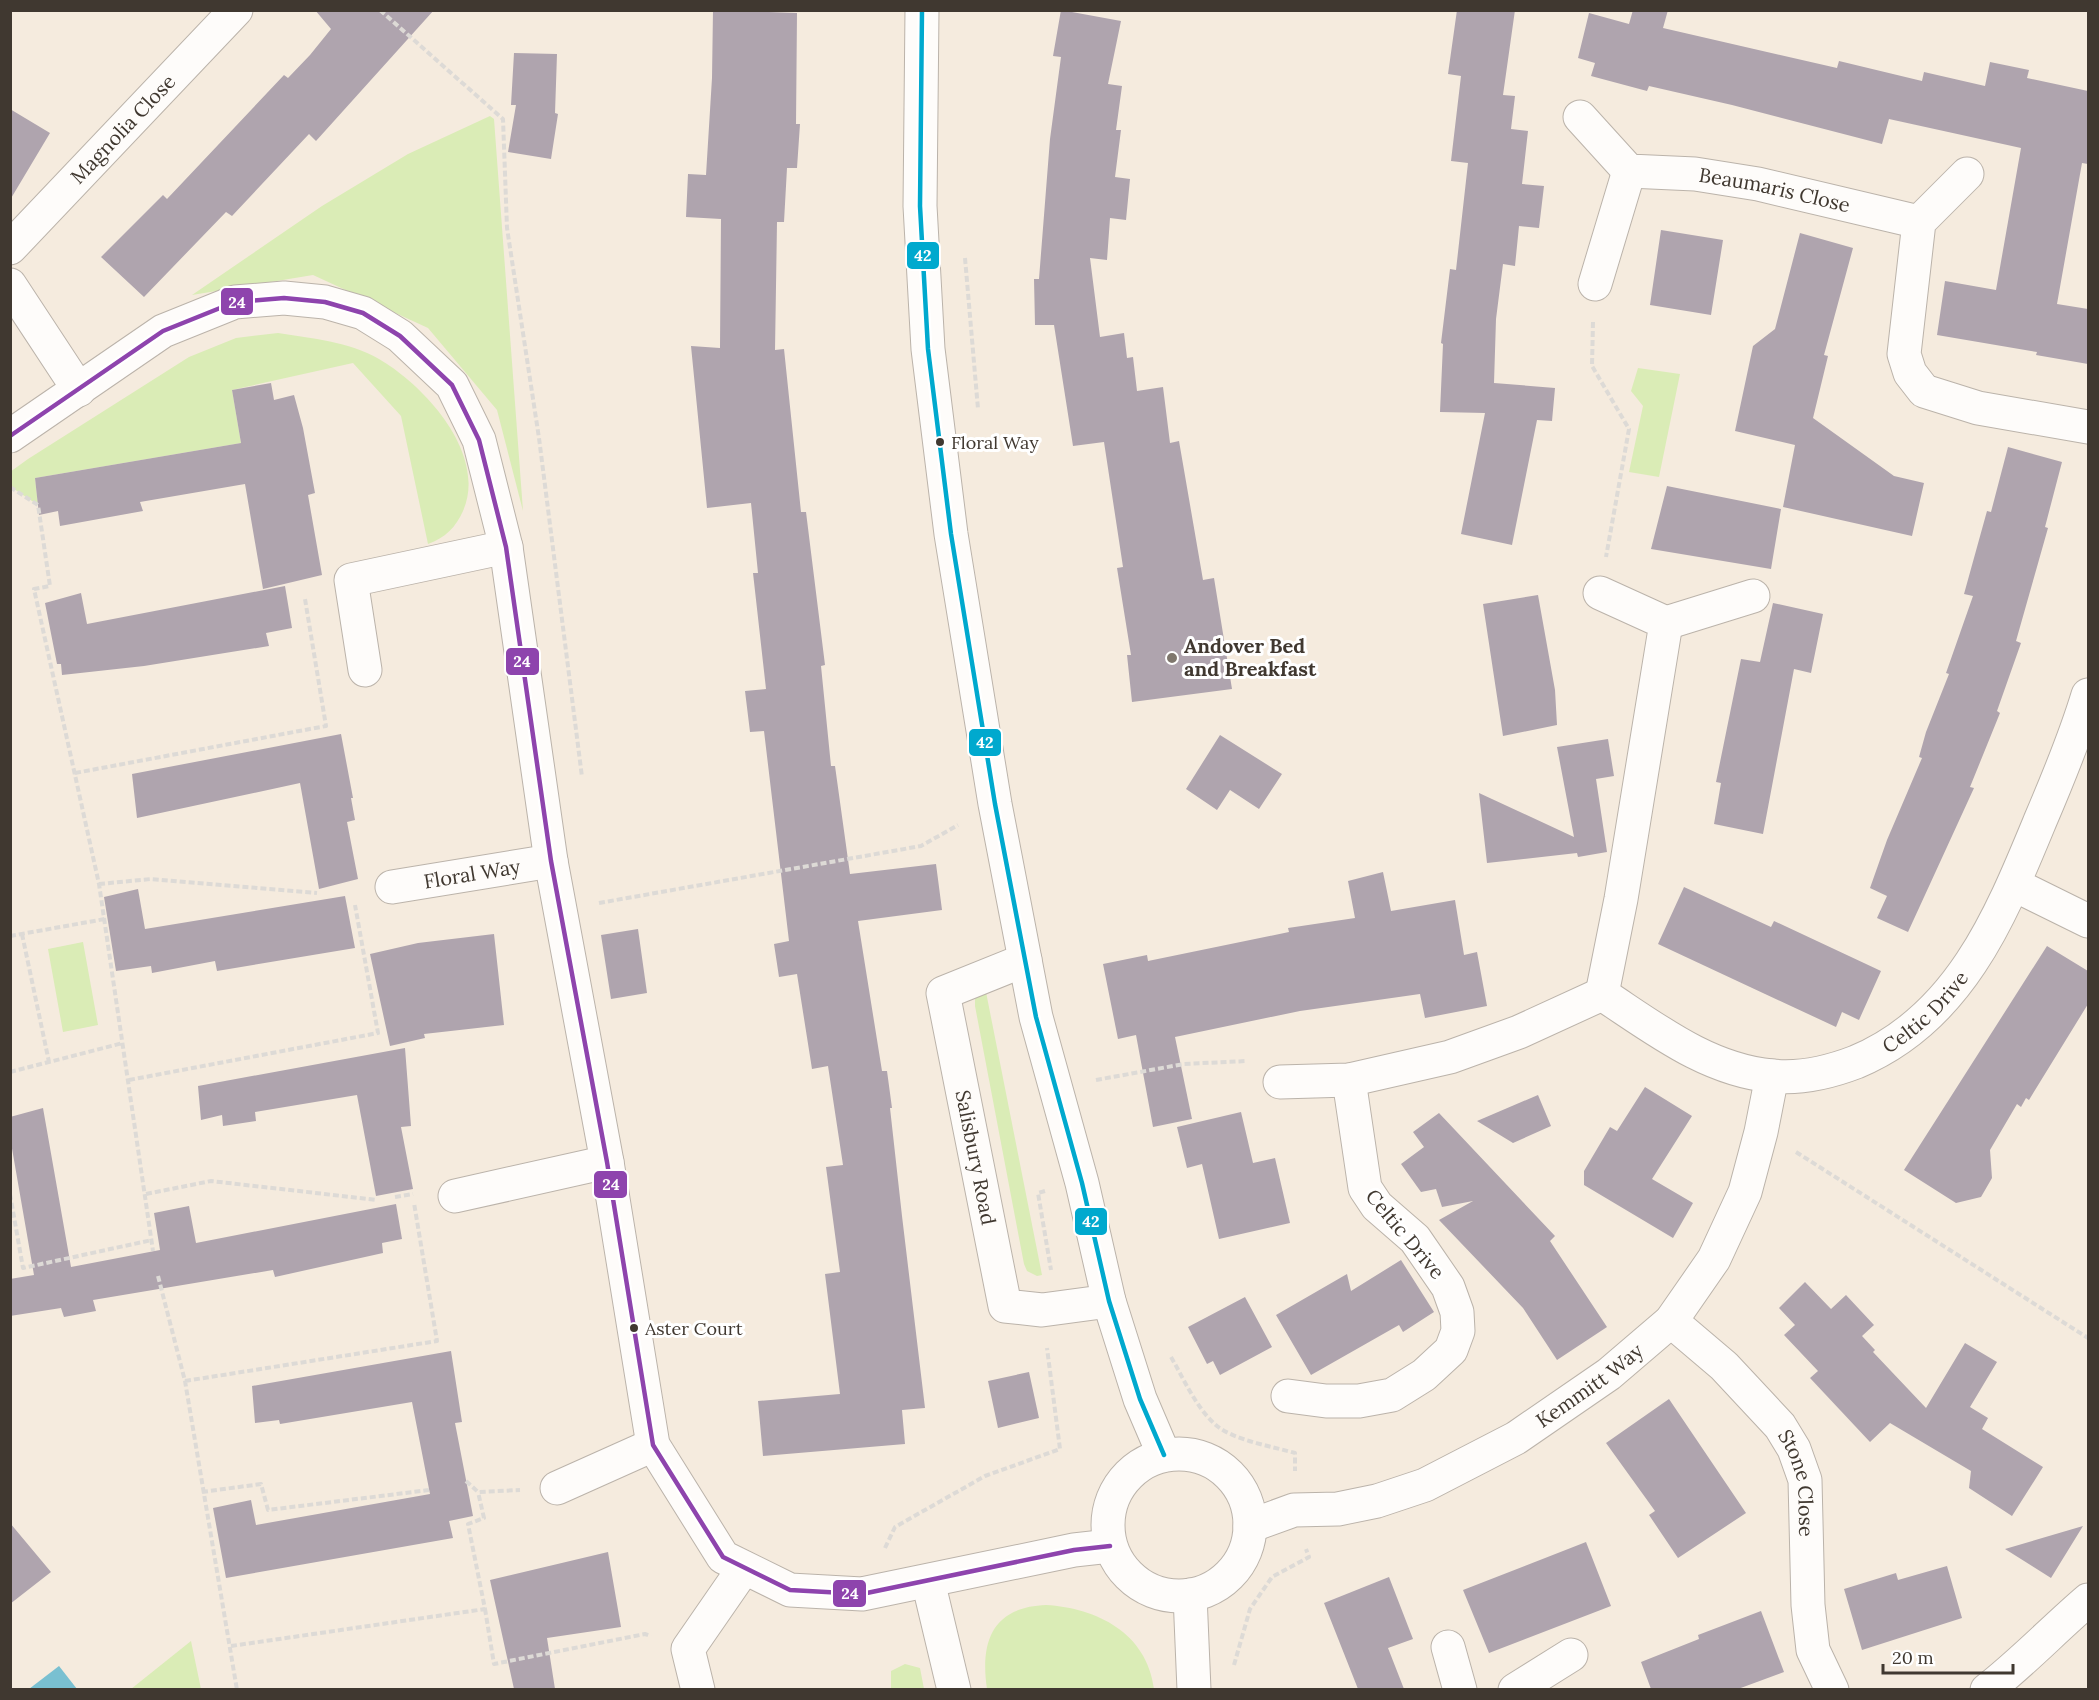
<svg xmlns="http://www.w3.org/2000/svg" width="2099" height="1700" font-family="Lora,serif">
<rect width="100%" height="100%" fill="#f5ebde"/>
<path fill="#daecb6" d="M490 116 494 119 523 511 497 410 428 328 313 275 192 295 322 206 408 154Z
M278 333C313 339 348 341 379 359 424 385 488 454 463 511 456 527 445 538 428 544L401 416 353 363 232 390 241 443 35 478 38 505 11 487 10 472 28 459 189 357 236 338Z
M1638 368 1680 374 1659 477 1629 472 1643 406 1631 391Z
M83 942 98 1025 63 1032 48 949Z
M985 987 1042 1275 1037 1276 1027 1271 1024 1264 975 1006V999Z
M1046 1605C1097 1608 1147 1633 1154 1689H987C980 1642 992 1607 1046 1605Z
M191 1641 201 1689H131Z
M905 1664 920 1668 924 1689H891V1671Z"/>
<path fill="#79c0d1" d="M59 1666 77 1689H29Z"/>
<path fill="#afa4ae" d="M315 10H434L316 141 309 134 232 216 226 212 144 297 101 257 163 195 167 199 284 75 288 78 310 55 331 29Z
M713 10 797 13 796 124H800L797 168H787L784 222H777L775 350 784 349 801 512H806L825 665 821 666 831 766H835L850 874 936 864 942 910 858 921 882 1071H887L892 1108H890L902 1216 925 1408 902 1410 905 1444 763 1456 758 1401 840 1394 825 1274 840 1272 826 1167 843 1165 828 1066 812 1069 797 974 779 977 774 944 789 941 764 731 750 732 745 691 766 689 753 573H758L751 503 707 508 691 346 720 348 721 219 686 217 688 174 706 175 712 78Z
M1061 10 1121 21 1108 84 1122 86 1116 130H1121L1115 177 1130 179 1126 220 1110 218 1107 260 1090 258 1100 337 1124 333 1127 358 1133 357 1137 391 1163 387 1170 443 1179 441 1203 580 1214 578 1232 689 1132 702 1127 655H1131L1117 568 1123 567 1104 442 1073 446 1054 325H1035L1034 279H1039L1050 139 1061 57 1053 56Z
M1457 10H1515L1503 95 1515 96 1511 129 1528 131 1522 184 1544 186 1539 228 1519 226 1515 266 1503 264 1496 319 1494 383 1555 388 1552 421 1537 420 1512 545 1461 534 1485 413 1440 412 1443 344 1441 343 1450 269 1456 270 1468 163 1451 161 1461 76 1448 74Z
M1633 10H1668L1663 28 1837 68 1839 61 1922 81 1924 72 1985 86 1990 62 2029 70 2027 78 2088 91V164L2082 163 2057 304 2088 309V364L2036 355 2037 352 1937 335 1945 281 1996 290 2021 148 1889 119 1882 144 1732 105 1649 86 1647 91 1591 76 1595 63 1578 58 1589 13 1629 24Z
M514 53 557 54 555 113 558 114 551 159 508 152 516 105H511Z
M10 109 50 133 10 200Z
M1661 230 1723 240 1711 315 1650 305Z
M1800 233 1853 248 1824 355 1828 356 1813 418 1894 476 1924 483 1912 536 1783 507 1795 445 1735 431 1753 346 1775 329Z
M271 383 274 400 294 395 303 428 315 493 308 495 322 575 263 589 245 484 140 502 143 511 60 526 58 511 39 515 35 478 241 443 232 390Z
M2008 447 2062 462 2045 527 2048 528 2016 641 2021 643 1997 711 2000 713 1970 787 1974 788 1908 932 1877 918 1887 896 1870 888 1887 840 1922 758 1919 757 1926 732 1949 674 1946 673 1973 596 1964 594 1987 511 1991 512Z
M1667 486 1781 509 1771 569 1651 549Z
M285 586 292 628 266 633 269 646 144 666 62 675 61 664H57L45 603 81 593 87 624Z
M1538 595 1555 690 1557 725 1503 736 1483 604Z
M1773 603 1823 614 1811 673 1794 669 1763 834 1714 824 1721 783 1716 782 1741 659 1760 662Z
M341 734 353 798H351L355 820 347 822 358 879 319 889 300 783 137 818 132 774Z
M1220 735 1282 774 1259 809 1230 790 1217 810 1186 789Z
M1608 739 1614 776 1596 779 1607 852 1578 857 1577 853 1487 863 1479 793 1574 837 1557 747Z
M1383 872 1391 911 1455 900 1464 955 1477 952 1487 1006 1425 1018 1420 994 1300 1011 1175 1037 1192 1119 1153 1127 1136 1035 1118 1039 1103 964 1147 955 1148 961 1289 932 1288 928 1355 918 1348 881Z
M1684 887 1771 927 1774 921 1881 971 1859 1020 1842 1012 1836 1027 1658 944Z
M138 889 145 929 345 896 355 948 217 971 215 961 152 973 151 966 116 971 104 897Z
M638 929 647 993 611 999 601 935Z
M494 934 504 1025 424 1034 425 1038 390 1046 370 954 418 943Z
M2047 946 2088 971V1004L2029 1100 2026 1098 2021 1107 2017 1104 1990 1150 1992 1178 1981 1197 1956 1203 1904 1170Z
M405 1048 411 1126 401 1127 413 1189 376 1196 357 1095 255 1112 256 1121 223 1126 222 1115 201 1120 198 1086Z
M1645 1087 1692 1116 1652 1179 1693 1203 1673 1238 1584 1185V1171L1610 1127 1617 1131Z
M1538 1095 1551 1126 1513 1143 1477 1121Z
M43 1108 71 1267 160 1250 154 1213 189 1206 196 1243 396 1204 402 1239 382 1243 383 1253 275 1277 273 1270 93 1300 96 1311 64 1317 61 1308 10 1316V1279L34 1275 10 1137V1117Z
M1241 1112 1253 1163 1275 1158 1290 1223 1219 1239 1202 1164 1187 1168 1177 1127Z
M1439 1113 1555 1236 1550 1241 1607 1327 1557 1360 1523 1308 1439 1220 1473 1201 1442 1207 1436 1189 1421 1192 1401 1164 1424 1147 1413 1132Z
M1401 1260 1434 1312 1403 1332 1399 1325 1311 1375 1276 1315 1347 1274 1351 1291Z
M1805 1282 1831 1309 1846 1295 1874 1325 1862 1336 1875 1350 1873 1352 1926 1408 1965 1343 1997 1362 1970 1407 1988 1418 1982 1429 2043 1467 2012 1516 1969 1488 1971 1471 1890 1423 1870 1442 1810 1378 1818 1371 1784 1335 1795 1325 1779 1308Z
M1245 1297 1272 1347 1220 1375 1213 1361 1207 1364 1188 1327Z
M451 1351 462 1422 455 1423 473 1516 449 1521 453 1538 226 1578 213 1508 251 1500 256 1525 430 1494 412 1402 280 1424 279 1420 255 1423 252 1386Z
M1029 1372 1039 1418 998 1428 988 1381Z
M1669 1399 1746 1513 1678 1558 1649 1515 1655 1511 1606 1443Z
M10 1523 51 1572 10 1604Z
M2083 1526 2051 1578 2005 1549Z
M1586 1542 1611 1606 1489 1653 1463 1590Z
M608 1552 621 1627 547 1638 555 1689H514L490 1580Z
M1947 1566 1962 1618 1862 1650 1844 1589 1896 1573 1898 1580Z
M1389 1577 1413 1639 1388 1648 1404 1689H1358L1324 1603Z
M1761 1611 1784 1672 1738 1689H1651L1641 1662 1699 1639 1698 1635Z"/>
<g fill="none" stroke-linecap="round" stroke-linejoin="round">
<defs>
<g id="minor">
<path d="M922 10 920 206 928 349 951 534 995 804 1036 1017 1082 1183 1109 1301 1140 1399 1164 1455"/>
<path id="s1" d="M1580 117 1629 171 1695 174 1758 184 1919 222"/>
<path d="M1967 174 1919 222 1904 354 1910 373 1924 391 1978 408 2088 427"/>
<path id="s2" d="M10 248 236 10"/>
<path d="M1595 284 1629 171"/>
<path d="M10 285 79 390"/>
<path d="M10 436 163 331 235 302 284 298 325 302 363 313 400 336 452 385 479 440 506 547 551 861 607 1162 653 1445 723 1557 790 1590 862 1594 1074 1550 1110 1546"/>
<path d="M1600 593 1666 623 1621 899 1602 994"/>
<path d="M1666 623 1753 596"/>
<path d="M365 670 351 580 506 547"/>
<path d="M2015 885 2088 921"/>
<path id="s3" d="M392 887 551 861"/>
<path id="s4" d="M1025 960 943 993 1005 1306 1042 1310 1109 1301"/>
<path id="s5" d="M1602 994C1654 1028 1707 1070 1772 1076 1800 1079 1830 1072 1856 1062 1959 1019 2000 918 2040 821 2058 779 2075 738 2088 695"/>
<path d="M1280 1082 1349 1080 1450 1057 1519 1032 1602 994"/>
<path d="M455 1196 607 1162"/>
<path id="s6" d="M1671 1321 1724 1366 1780 1426 1794 1449 1805 1480 1808 1605 1813 1650 1832 1690"/>
<path d="M1288 1396 1326 1401H1359L1392 1395 1424 1375 1451 1350 1458 1331 1457 1312 1448 1287 1415 1239 1377 1206 1365 1188 1349 1080"/>
<circle cx="1179" cy="1525" r="71"/>
<path d="M557 1488 653 1445"/>
<path id="s7" d="M1250 1526 1294 1510 1338 1509 1377 1501 1425 1485 1516 1438 1609 1374 1671 1321 1714 1259 1745 1192 1761 1132 1772 1076"/>
<path d="M928 1581 954 1690"/>
<path d="M1190 1595 1194 1690"/>
<path d="M1448 1647 1460 1690"/>
<path d="M698 1690 688 1649 744 1568"/>
<path d="M1515 1690 1571 1655"/>
<path d="M1987 1690C2023 1662 2054 1629 2088 1600"/>
</g>
</defs>
<use href="#minor" stroke="#bbb3aa" stroke-width="35"/>
<path stroke="#dddad6" stroke-width="4" stroke-dasharray="6 3" stroke-linecap="butt" d="M380 10 503 119 507 228 539 438 582 777
M965 258 978 409
M1593 322 1592 366 1629 429 1606 557
M10 487 38 505 50 586 34 589 99 884 153 1251
M75 773 326 726 305 599
M99 884 151 879 317 893
M599 903 921 846 958 825
M22 934 49 1062
M10 936 105 919
M10 1072 123 1043
M129 1080 378 1033 355 905
M1096 1080 1184 1064 1247 1061
M1796 1152 2088 1338
M1045 1191 1038 1193 1051 1270
M10 1194 23 1268 152 1240
M146 1194 211 1181 377 1200
M395 1197 413 1194
M158 1276 185 1381 237 1690
M1171 1357C1185 1381 1196 1408 1217 1426 1234 1440 1274 1447 1295 1453V1471
M185 1381 437 1341 414 1203
M466 1481 478 1492 520 1490
M202 1492 261 1484 268 1510 429 1490
M885 1548 895 1527 985 1476 1060 1449 1047 1348
M485 1609 494 1664 645 1634 651 1636
M231 1646 485 1609 468 1524 484 1518 478 1492
M1234 1665 1250 1609 1272 1577 1309 1557 1306 1549"/>
<use href="#minor" stroke="#fefcfa" stroke-width="33"/>
<defs>
<path id="bus-1" d="M922 10 920 206 928 349 951 534 995 804 1036 1017 1082 1183 1109 1301 1140 1399 1164 1455"/>
<path id="bus-2" d="M10 436 163 331 235 302 284 298 325 302 363 313 400 336 452 385 479 440 506 547 551 861 607 1162 653 1445 723 1557 790 1590 862 1594 1074 1550 1110 1546"/>
</defs>
<use href="#bus-1" stroke="#fff" stroke-width="9"/>
<use href="#bus-2" stroke="#fff" stroke-width="9"/>
<use href="#bus-1" stroke="#00a9ce" stroke-width="4.5"/>
<use href="#bus-2" stroke="#8e44ad" stroke-width="4.5"/>
</g>
<g fill="#403830" stroke="#fff" stroke-width="2">
<circle cx="940" cy="442" r="5"/>
<circle cx="634" cy="1328" r="5"/>
</g>
<circle fill="#7f776d" stroke="#fff" stroke-width="2" cx="1172" cy="658" r="6"/>
<g text-anchor="middle" stroke-width="6" stroke-linejoin="round" paint-order="stroke">
<g font-size="18" fill="#403830" stroke="#fff" text-anchor="start">
<text x="951" y="449">Floral Way</text>
<text x="645" y="1335">Aster Court</text>
</g>
<g font-size="20" fill="#403830" stroke="#fff">
<text dy="7" stroke="none"><textPath href="#s2" startOffset="164">Magnolia Close</textPath></text>
<text dy="7" stroke="none"><textPath href="#s1" startOffset="220">Beaumaris Close</textPath></text>
<text dy="7" stroke="none"><textPath href="#s3" startOffset="81">Floral Way</textPath></text>
<text dy="7" stroke="none"><textPath href="#s5" startOffset="363">Celtic Drive</textPath></text>
<text dy="7" stroke="none"><textPath href="#s4" startOffset="256">Salisbury Road</textPath></text>
<text transform="translate(1405 1234) rotate(50)" y="7">Celtic Drive</text>
<text dy="7" stroke="none"><textPath href="#s7" startOffset="374">Kemmitt Way</textPath></text>
<text dy="7" stroke="none"><textPath href="#s6" startOffset="213">Stone Close</textPath></text>
</g>
<g font-size="20" font-weight="bold" fill="#403830" stroke="#fff" text-anchor="start">
<text x="1184" y="653">Andover Bed<tspan x="1184" dy="23">and Breakfast</tspan></text>
</g>
</g>
<g stroke="#fff" stroke-width="2">
<rect x="906" y="241" width="34" height="29" rx="6" fill="#00a9ce"/>
<rect x="220" y="287" width="34" height="29" rx="6" fill="#8e44ad"/>
<rect x="505" y="647" width="35" height="29" rx="6" fill="#8e44ad"/>
<rect x="968" y="728" width="34" height="29" rx="6" fill="#00a9ce"/>
<rect x="593" y="1170" width="35" height="29" rx="6" fill="#8e44ad"/>
<rect x="1074" y="1207" width="34" height="29" rx="6" fill="#00a9ce"/>
<rect x="832" y="1579" width="35" height="29" rx="6" fill="#8e44ad"/>
</g>
<g font-size="16" text-anchor="middle" font-weight="bold" fill="#fff">
<text x="923" y="261">42</text>
<text x="237" y="308">24</text>
<text x="522" y="667">24</text>
<text x="985" y="748">42</text>
<text x="611" y="1190">24</text>
<text x="1091" y="1227">42</text>
<text x="850" y="1599">24</text>
</g>
<rect width="2099" height="1700" fill="none" stroke="#403830" stroke-width="24"/>
<path d="M1883 1664v9h130v-9" fill="none" stroke="#403830" stroke-width="3"/>
<text x="1892" y="1664" font-size="18" fill="#403830" stroke="#ffffff" stroke-width="4.5" paint-order="stroke">20 m</text>
</svg>
